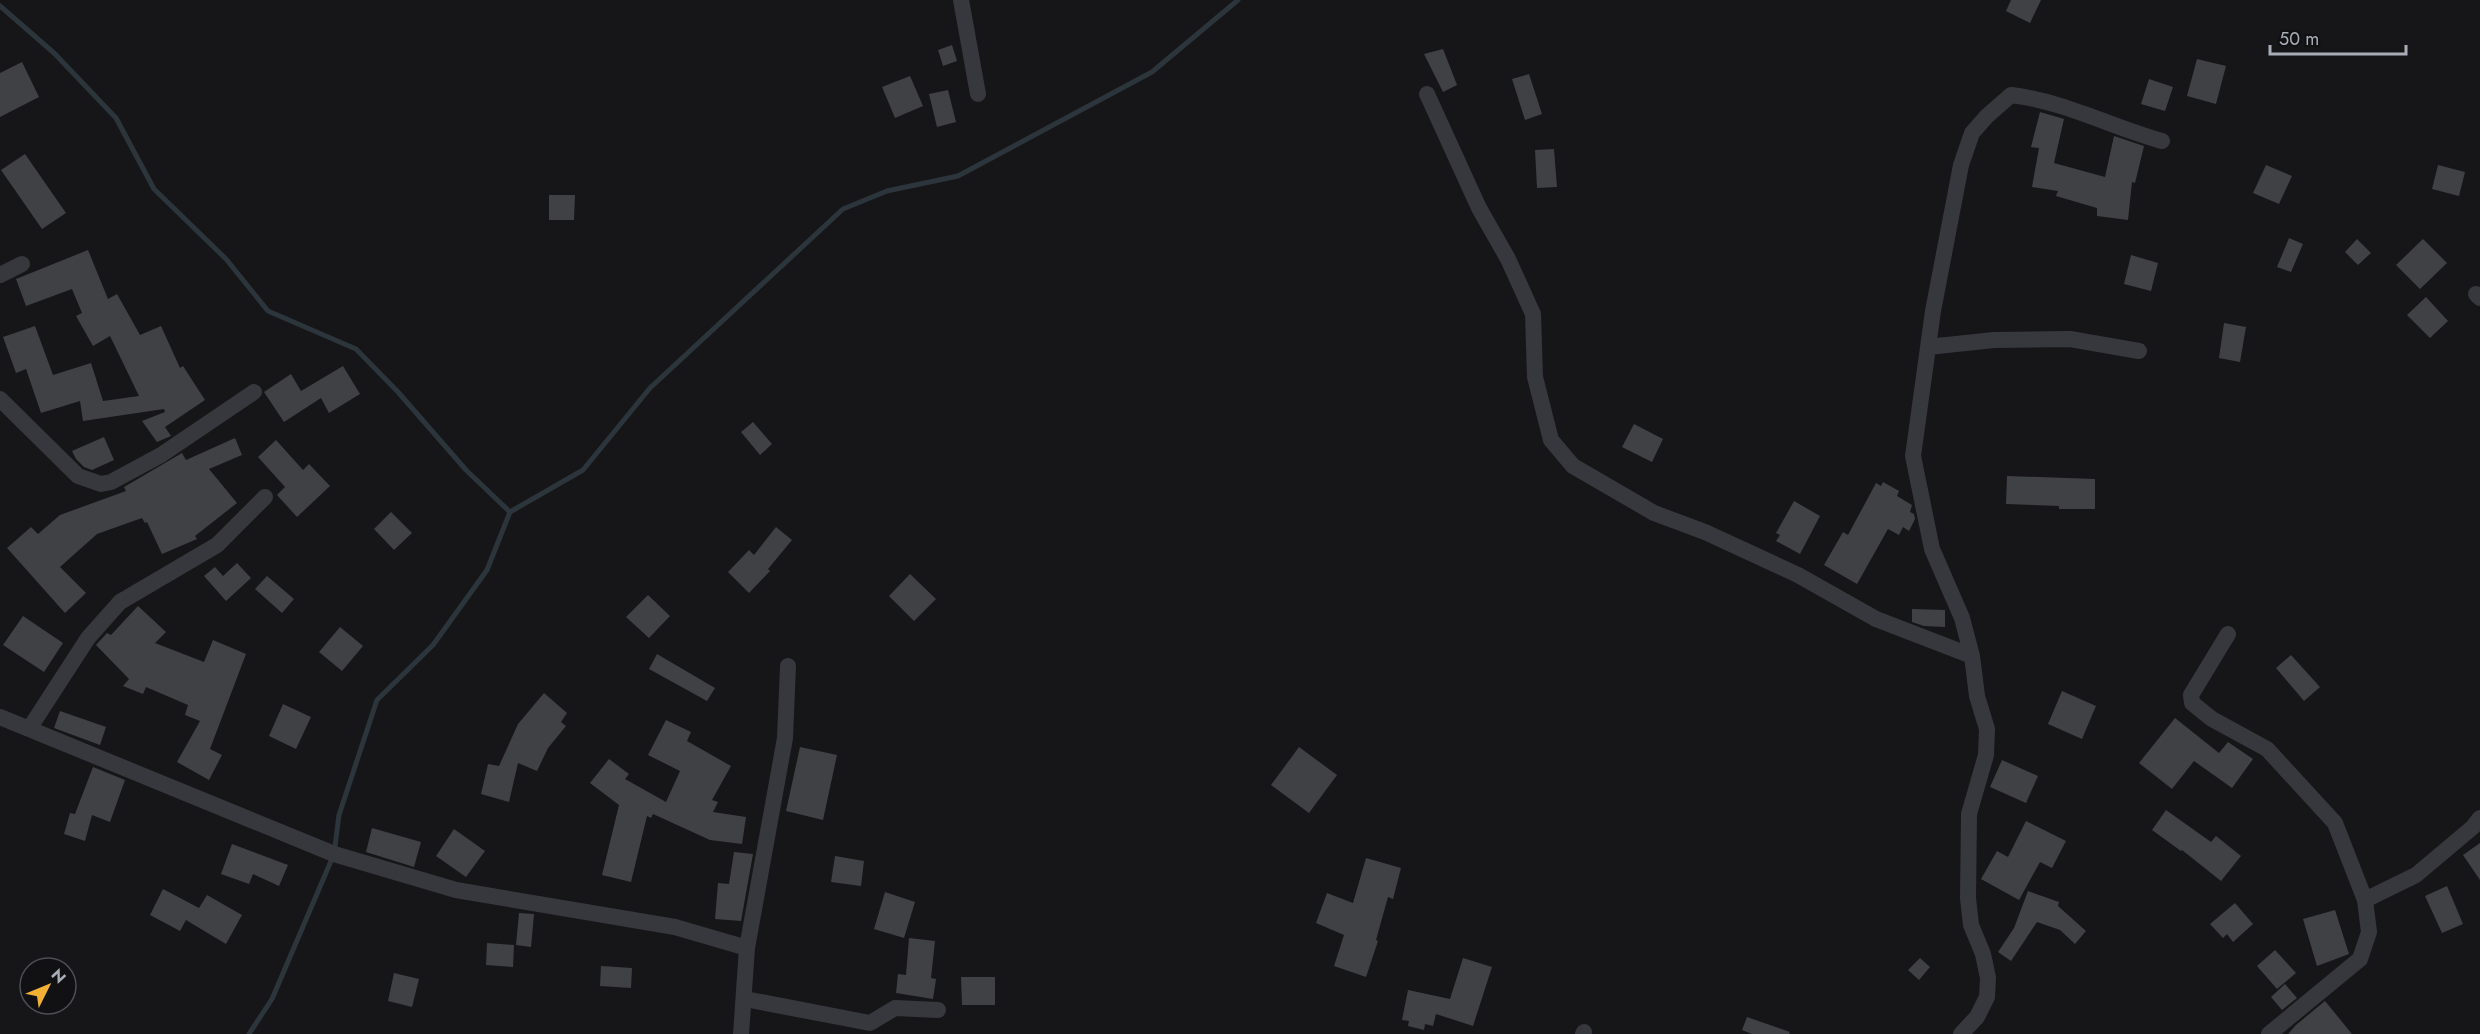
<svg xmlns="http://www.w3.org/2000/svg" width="2480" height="1034" font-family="Jost,sans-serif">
<rect width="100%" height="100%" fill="#161618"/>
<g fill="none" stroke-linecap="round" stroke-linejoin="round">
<path stroke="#2c353c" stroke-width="5" d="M0 6 54 53 116 118 154 189 226 259 268 311 356 349 398 392 466 470 510 512
M249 1034 272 999 334 854 339 815 377 700 433 645 487 570 510 512 583 470 650 388 843 209 887 191 958 176 1152 72 1238 0"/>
</g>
<path fill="#404145" d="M2011 0H2041L2030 23 2006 11Z
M952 45 957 61 943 66 938 50Z
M1443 49 1457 85 1443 92 1424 54Z
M2197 59 2226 66 2216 104 2187 96Z
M22 62 39 97 0 117V73Z
M1529 74 1542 114 1525 120 1512 79Z
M910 76 923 106 895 118 882 87Z
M2149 79 2173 87 2165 111 2141 104Z
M948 90 956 122 937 127 929 94Z
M2040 112 2064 119 2054 163 2105 177 2114 136 2144 146 2135 183 2132 182 2128 220 2097 216V208L2056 196 2058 191 2032 187 2039 148 2031 147Z
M1554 149 1557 187 1537 188 1535 150Z
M25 154 66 213 42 229 1 170Z
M2266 165 2292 176 2279 204 2253 193Z
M2438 165 2465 172 2459 196 2432 189Z
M549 195H575L574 220H549Z
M2289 238 2303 244 2291 272 2277 267Z
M2357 239 2371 253 2358 265 2345 252Z
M2423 239 2447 263 2420 289 2396 265Z
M88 250 108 299 117 294 140 335 161 326 180 368 183 366 205 400 165 427 171 436 157 442 142 421 165 412 164 409 83 421 80 401 41 413 26 369 16 373 3 337 35 326 53 375 91 363 103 401 139 396 110 336 93 346 76 316 82 313 72 289 26 306 16 279Z
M2131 255 2158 263 2151 291 2124 284Z
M2426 297 2448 321 2430 338 2407 315Z
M2224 323 2246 327 2240 362 2219 358Z
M343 366 360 394 329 413 321 398 284 422 264 392 291 374 301 391Z
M753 422 772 444 760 455 741 432Z
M1634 424 1663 439 1652 462 1622 447Z
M104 437 114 460 92 470 84 467 76 459 72 451Z
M235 438 242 455 209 469 237 503 195 536 197 539 162 554 147 522 145 523 142 518 97 534 60 567 86 593 65 613 7 548 31 527 38 534 60 515 126 491 124 487 182 453 186 460Z
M276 440 303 470 309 464 330 486 297 517 277 495 285 487 258 457Z
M2007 476 2095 479V509H2059V506L2006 504Z
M1883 482 1899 491 1897 496 1912 505 1910 512 1914 514 1915 519 1909 531 1903 527 1899 535 1888 529 1857 584 1824 565 1843 532 1848 535 1876 483 1881 486Z
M1794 501 1820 516 1800 554 1776 541 1780 535 1776 533Z
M391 512 412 533 394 550 374 529Z
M776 527 792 540 768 569 770 571 749 593 728 572 749 550 754 555Z
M237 563 251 578 226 601 204 576 215 567 223 576Z
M910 574 936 599 914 621 889 596Z
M267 576 294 599 282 613 255 589Z
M648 595 670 616 649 638 626 617Z
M138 606 166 632 155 643 204 662 213 640 246 654 210 749 222 755 209 780 177 762 200 721 185 715 188 705 146 687 143 694 123 686 129 679 96 645 107 633 111 635Z
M1912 609 1945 610V627L1924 626 1912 622Z
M23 616 63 643 44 672 3 645Z
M340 627 363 646 342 671 319 652Z
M657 654 715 688 707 701 649 669Z
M2291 655 2320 687 2304 701 2276 668Z
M2062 691 2096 706 2082 739 2048 724Z
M544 693 567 713 561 722 566 726 548 748 537 771 518 763 509 802 481 794 488 764 499 766 518 724Z
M283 704 311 717 296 749 269 736Z
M60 711 106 727 100 745 54 728Z
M2175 718 2219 753 2228 742 2253 759 2232 788 2194 761 2172 789 2139 763Z
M666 720 691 732 687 741 731 766 712 800 718 802 713 812 746 817 742 844 710 840 653 814 651 818 647 816 631 882 602 875 619 805 590 783 609 759 629 774 625 779 666 802 680 771 648 755Z
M800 747 837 755 823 820 786 811Z
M1299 747 1337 775 1309 813 1271 785Z
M2002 760 2038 776 2026 803 1990 787Z
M93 767 125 780 110 822 92 815 85 841 64 834 70 813 75 814Z
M2166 810 2211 842 2216 836 2241 856 2221 881 2182 850 2181 851 2152 830Z
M2026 821 2066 841 2052 868 2040 862 2019 900 1981 879 1997 851 2008 857Z
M372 828 421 842 414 867 366 852Z
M454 829 485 851 466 877 436 856Z
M2480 843V880L2463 855Z
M232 844 288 865 279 886 253 874 249 884 221 874Z
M734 852 753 854 741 921 715 919 718 883 729 884Z
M835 856 864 861 861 886 831 882Z
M1366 858 1401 868 1393 899 1388 897 1376 940 1378 941 1366 977 1334 966 1344 935 1316 923 1327 893 1353 903Z
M2447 886 2463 924 2442 933 2425 896Z
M163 889 199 908 207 895 242 915 226 944 186 920 180 931 150 915Z
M2028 891 2059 902 2058 906 2086 931 2075 944 2060 930 2037 922 2011 961 1998 952 2014 928Z
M885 892 915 902 904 938 874 929Z
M2235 903 2253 924 2233 942 2227 934 2223 938 2210 924Z
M2335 910 2349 954 2317 966 2303 919Z
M519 913 534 914 531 947 516 945Z
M909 938 935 941 931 978 936 979 933 999 896 993 898 974 906 975Z
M487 943 514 945 513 967 486 965Z
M2275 950 2296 973 2277 989 2257 966Z
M1463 958 1492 967 1473 1026 1436 1014 1433 1026 1425 1024 1424 1030 1408 1026 1409 1021 1402 1020 1408 990 1450 999Z
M1920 958 1930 967 1919 980 1908 970Z
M601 966 632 968 631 988 600 986Z
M394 973 419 979 412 1007 388 1001Z
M961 977H995V1005H962Z
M2285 984 2297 998 2282 1010 2271 997Z
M2325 1001 2352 1034H2288L2296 1025Z
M1747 1017 1790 1032 1789 1034H1752L1742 1030Z"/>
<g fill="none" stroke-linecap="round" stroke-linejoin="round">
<path stroke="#37383d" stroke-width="16" d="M961 0 978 94
M1427 94 1479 208 1508 259 1533 314 1535 377 1551 440 1573 466 1654 513 1705 532 1798 575 1876 619 1972 656 1962 618 1932 549 1913 456 1933 311 1961 165 1972 133 1987 116 2011 95C2063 101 2112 127 2162 141
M0 275 22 264
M2476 294 2480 298
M1928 347 1994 340 2070 339 2139 351
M0 399 78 476 101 484 111 482 161 455 254 392
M2228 634 2191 695 2192 703 2212 719 2267 749 2335 823 2365 900 2369 932 2360 959 2269 1034
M0 717 334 854 456 890 675 927 747 948 741 1034
M29 729 88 638 120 602 217 545 265 497
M2365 900 2416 875 2473 827 2480 818
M747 948 785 738 788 666
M745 999 870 1023 895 1008 938 1010
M1583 1034 1584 1032
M1961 1034 1977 1017 1987 997 1988 978 1983 954 1971 925 1968 898 1969 814 1986 755 1987 729 1977 696 1972 656"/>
</g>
<g transform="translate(48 986) rotate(47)"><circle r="28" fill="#111113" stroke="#4d4f55" stroke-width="1.5"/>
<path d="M0-4.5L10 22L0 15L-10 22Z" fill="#f2b134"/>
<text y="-9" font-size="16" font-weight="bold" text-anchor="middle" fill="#a8adb8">N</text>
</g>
<path d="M2270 45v9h136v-9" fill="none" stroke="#a8adb8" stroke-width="3"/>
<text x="2279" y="45" font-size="18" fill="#a8adb8" stroke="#111113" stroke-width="4.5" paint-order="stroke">50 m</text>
</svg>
